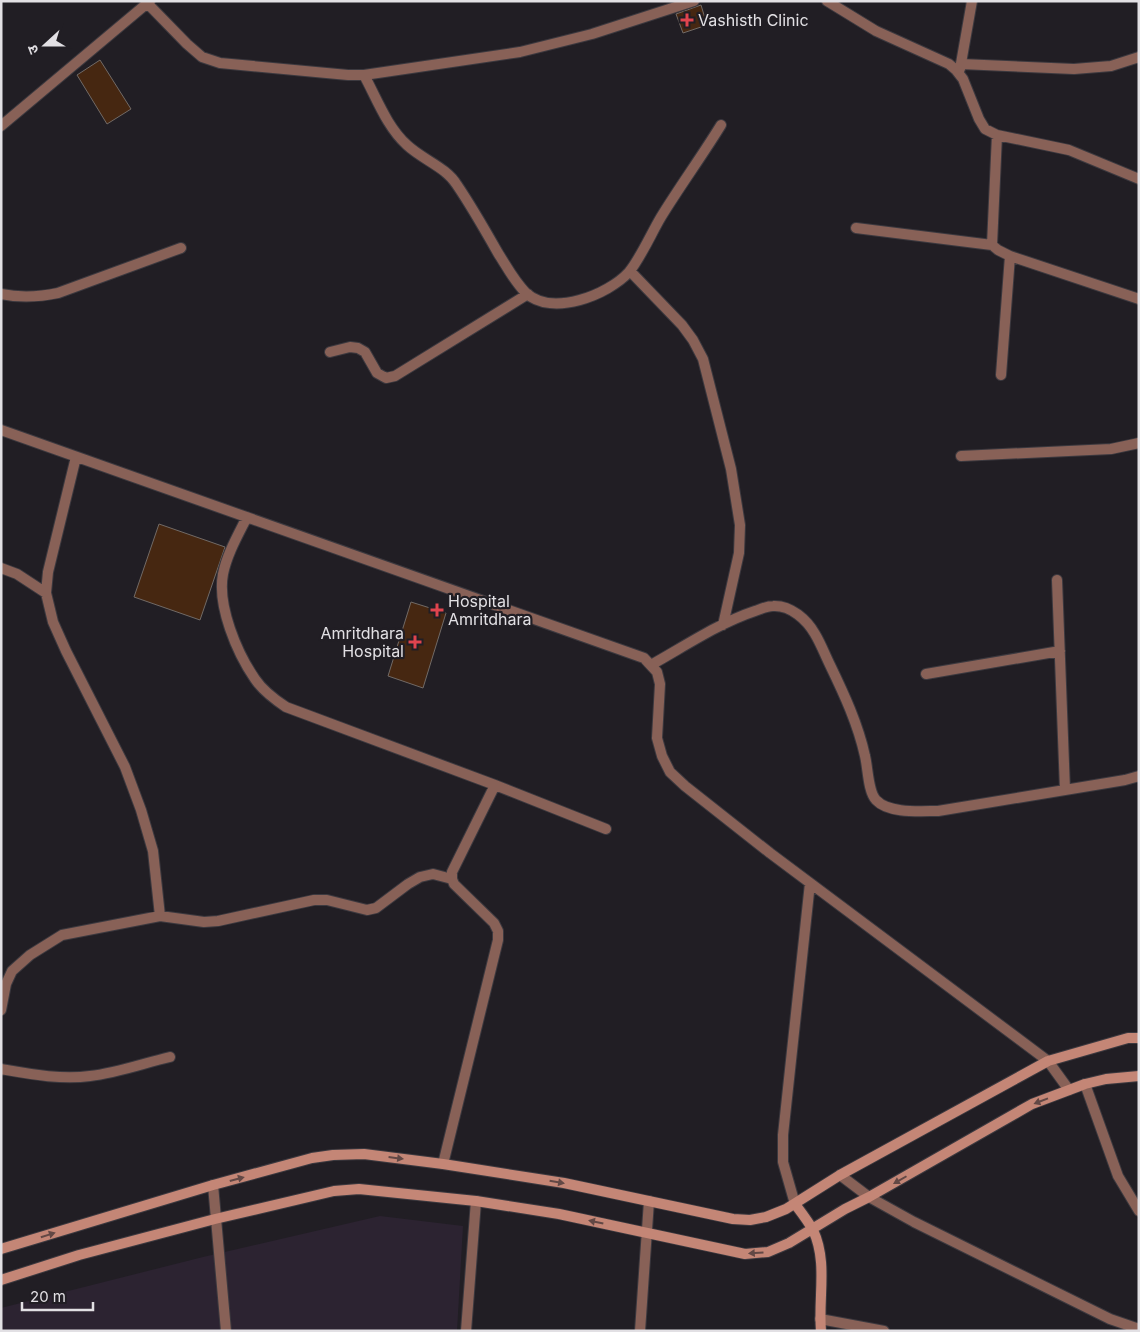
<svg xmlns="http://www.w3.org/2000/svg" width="1140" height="1332" font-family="Inter,'Noto Sans Devanagari',sans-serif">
<rect width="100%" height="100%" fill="#211e24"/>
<path fill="#2c2331" d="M380 1216 463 1226 457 1331H1V1308L203 1257Z"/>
<path fill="#462711" stroke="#716a66" d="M701 5 707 25 683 33 676 14Z
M100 60 131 109 107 124 77 75Z
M159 524 225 547 200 620 134 597Z
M411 602 446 613 423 688 388 676Z"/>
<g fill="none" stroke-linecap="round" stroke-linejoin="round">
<defs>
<path id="lane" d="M213 1185 226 1331
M640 1331 649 1201"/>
<path id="street" d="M827 1 876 31 949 64 956 70 963 79 979 119 985 129 997 135 1069 150 1139 179
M148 4 187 44 202 57 220 63 348 75H364L520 52 592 34 694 1
M961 64 1074 69 1111 66 1139 57
M960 69 972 1
M364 75C377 99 387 127 407 145 423 160 446 167 457 185 472 207 485 230 498 253 507 267 514 281 526 293 552 317 608 295 629 272 640 259 652 232 661 217 680 186 702 156 721 125
M1 126 150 1
M997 135 992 245 998 250 1010 256 1139 299
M856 228 992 245
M630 271 682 325 693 340 703 359 731 469 740 525 739 553 723 625
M1 294C21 298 39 297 58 293L181 248
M330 352 350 347 358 348 365 352 377 373 386 378 395 376 528 294
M1001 375 1010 256
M1 430 644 658 657 672 660 684 657 738 662 756 670 772 685 786 770 853 1048 1061 1069 1090
M961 456 1111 449 1139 443
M76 457 48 572 46 593 53 622 66 651 125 767 141 810 153 851 160 916
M247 517C238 535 227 554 223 574 217 606 237 653 255 679 263 691 274 699 286 707L495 785 606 829
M1 568 17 574 46 593
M1057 580 1065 790
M651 665C685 646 719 623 755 611 761 609 767 606 773 606 791 605 807 620 815 634 821 644 825 655 830 665 844 694 858 724 865 756 868 768 868 792 876 800 889 814 921 811 938 811L1125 780 1139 776
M926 674 1060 651
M1 1010 6 984 12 971 30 955 62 935 160 916 204 922 218 921 314 900H327L367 910 376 908 408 884 420 877 433 874 452 879
M1 1069C30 1074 61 1080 90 1076 117 1073 144 1063 170 1057
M1085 1084 1118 1176 1139 1211
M443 1164 498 940V931L494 923 454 884 452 879V872L495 785
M840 1175 869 1197 914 1222 1110 1319 1139 1329
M795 1204 783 1162V1135L810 883
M820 1319 884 1331
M466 1331 476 1201"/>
<path id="secondary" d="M795 1204C801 1212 808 1221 813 1230 828 1262 818 1297 821 1331
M1 1249 213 1185 312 1158 333 1155 364 1154 443 1164 564 1183 733 1219 750 1220 766 1217 786 1209 840 1175 1048 1061 1128 1038H1139
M1 1280 79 1255 215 1219 334 1191 359 1189 476 1201 559 1214 745 1254 768 1252 789 1243 845 1209 869 1197 1032 1104 1085 1084 1106 1079 1139 1076"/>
</defs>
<use href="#lane" stroke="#3c393f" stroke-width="12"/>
<use href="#street" stroke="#3c393f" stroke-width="12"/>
<use href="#secondary" stroke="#3c393f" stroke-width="12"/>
<use href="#lane" stroke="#886157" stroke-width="10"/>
<use href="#street" stroke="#886157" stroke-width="10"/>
<use href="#secondary" stroke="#c48676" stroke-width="10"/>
</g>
<defs><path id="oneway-solid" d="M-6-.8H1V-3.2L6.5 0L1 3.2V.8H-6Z" transform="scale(1.25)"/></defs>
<g fill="#624845">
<use href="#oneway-solid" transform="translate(1041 1101) rotate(159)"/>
<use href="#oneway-solid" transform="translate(396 1158) rotate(7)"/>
<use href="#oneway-solid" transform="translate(237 1179) rotate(-15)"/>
<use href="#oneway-solid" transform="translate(900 1180) rotate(150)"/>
<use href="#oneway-solid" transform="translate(557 1182) rotate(10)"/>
<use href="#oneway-solid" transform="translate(596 1222) rotate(-168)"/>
<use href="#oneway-solid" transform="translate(48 1235) rotate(-17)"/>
<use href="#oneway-solid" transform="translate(756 1253) rotate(176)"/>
</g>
<g fill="#e0444e" stroke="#211e24" stroke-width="2">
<path d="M684.5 12.5h5v5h5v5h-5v5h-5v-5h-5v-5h5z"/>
<path d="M434.5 602.5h5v5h5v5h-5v5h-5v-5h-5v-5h5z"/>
<path d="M412.5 634.5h5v5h5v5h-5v5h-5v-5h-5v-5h5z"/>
</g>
<g text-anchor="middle" stroke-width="4.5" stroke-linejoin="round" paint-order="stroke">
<g font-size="16" fill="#e2e0e4" stroke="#211e24" text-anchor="start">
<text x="698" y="26">Vashisth Clinic</text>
<text x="448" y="607">Hospital<tspan x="448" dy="18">Amritdhara</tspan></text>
<text x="404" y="639" text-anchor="end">Amritdhara<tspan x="404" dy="18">Hospital</tspan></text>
</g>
</g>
<rect width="1140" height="1332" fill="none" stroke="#e2e0e4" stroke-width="5"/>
<g transform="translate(45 45) rotate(249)" stroke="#211e24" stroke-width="4" paint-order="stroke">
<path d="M0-4L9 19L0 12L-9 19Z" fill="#e2e0e4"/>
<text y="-8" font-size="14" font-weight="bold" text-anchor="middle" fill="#e2e0e4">उ</text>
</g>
<path d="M22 1302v8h71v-8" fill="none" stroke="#e2e0e4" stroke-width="2.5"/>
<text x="30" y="1302" font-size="15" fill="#e2e0e4" stroke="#211e24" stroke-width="4" paint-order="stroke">20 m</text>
</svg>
